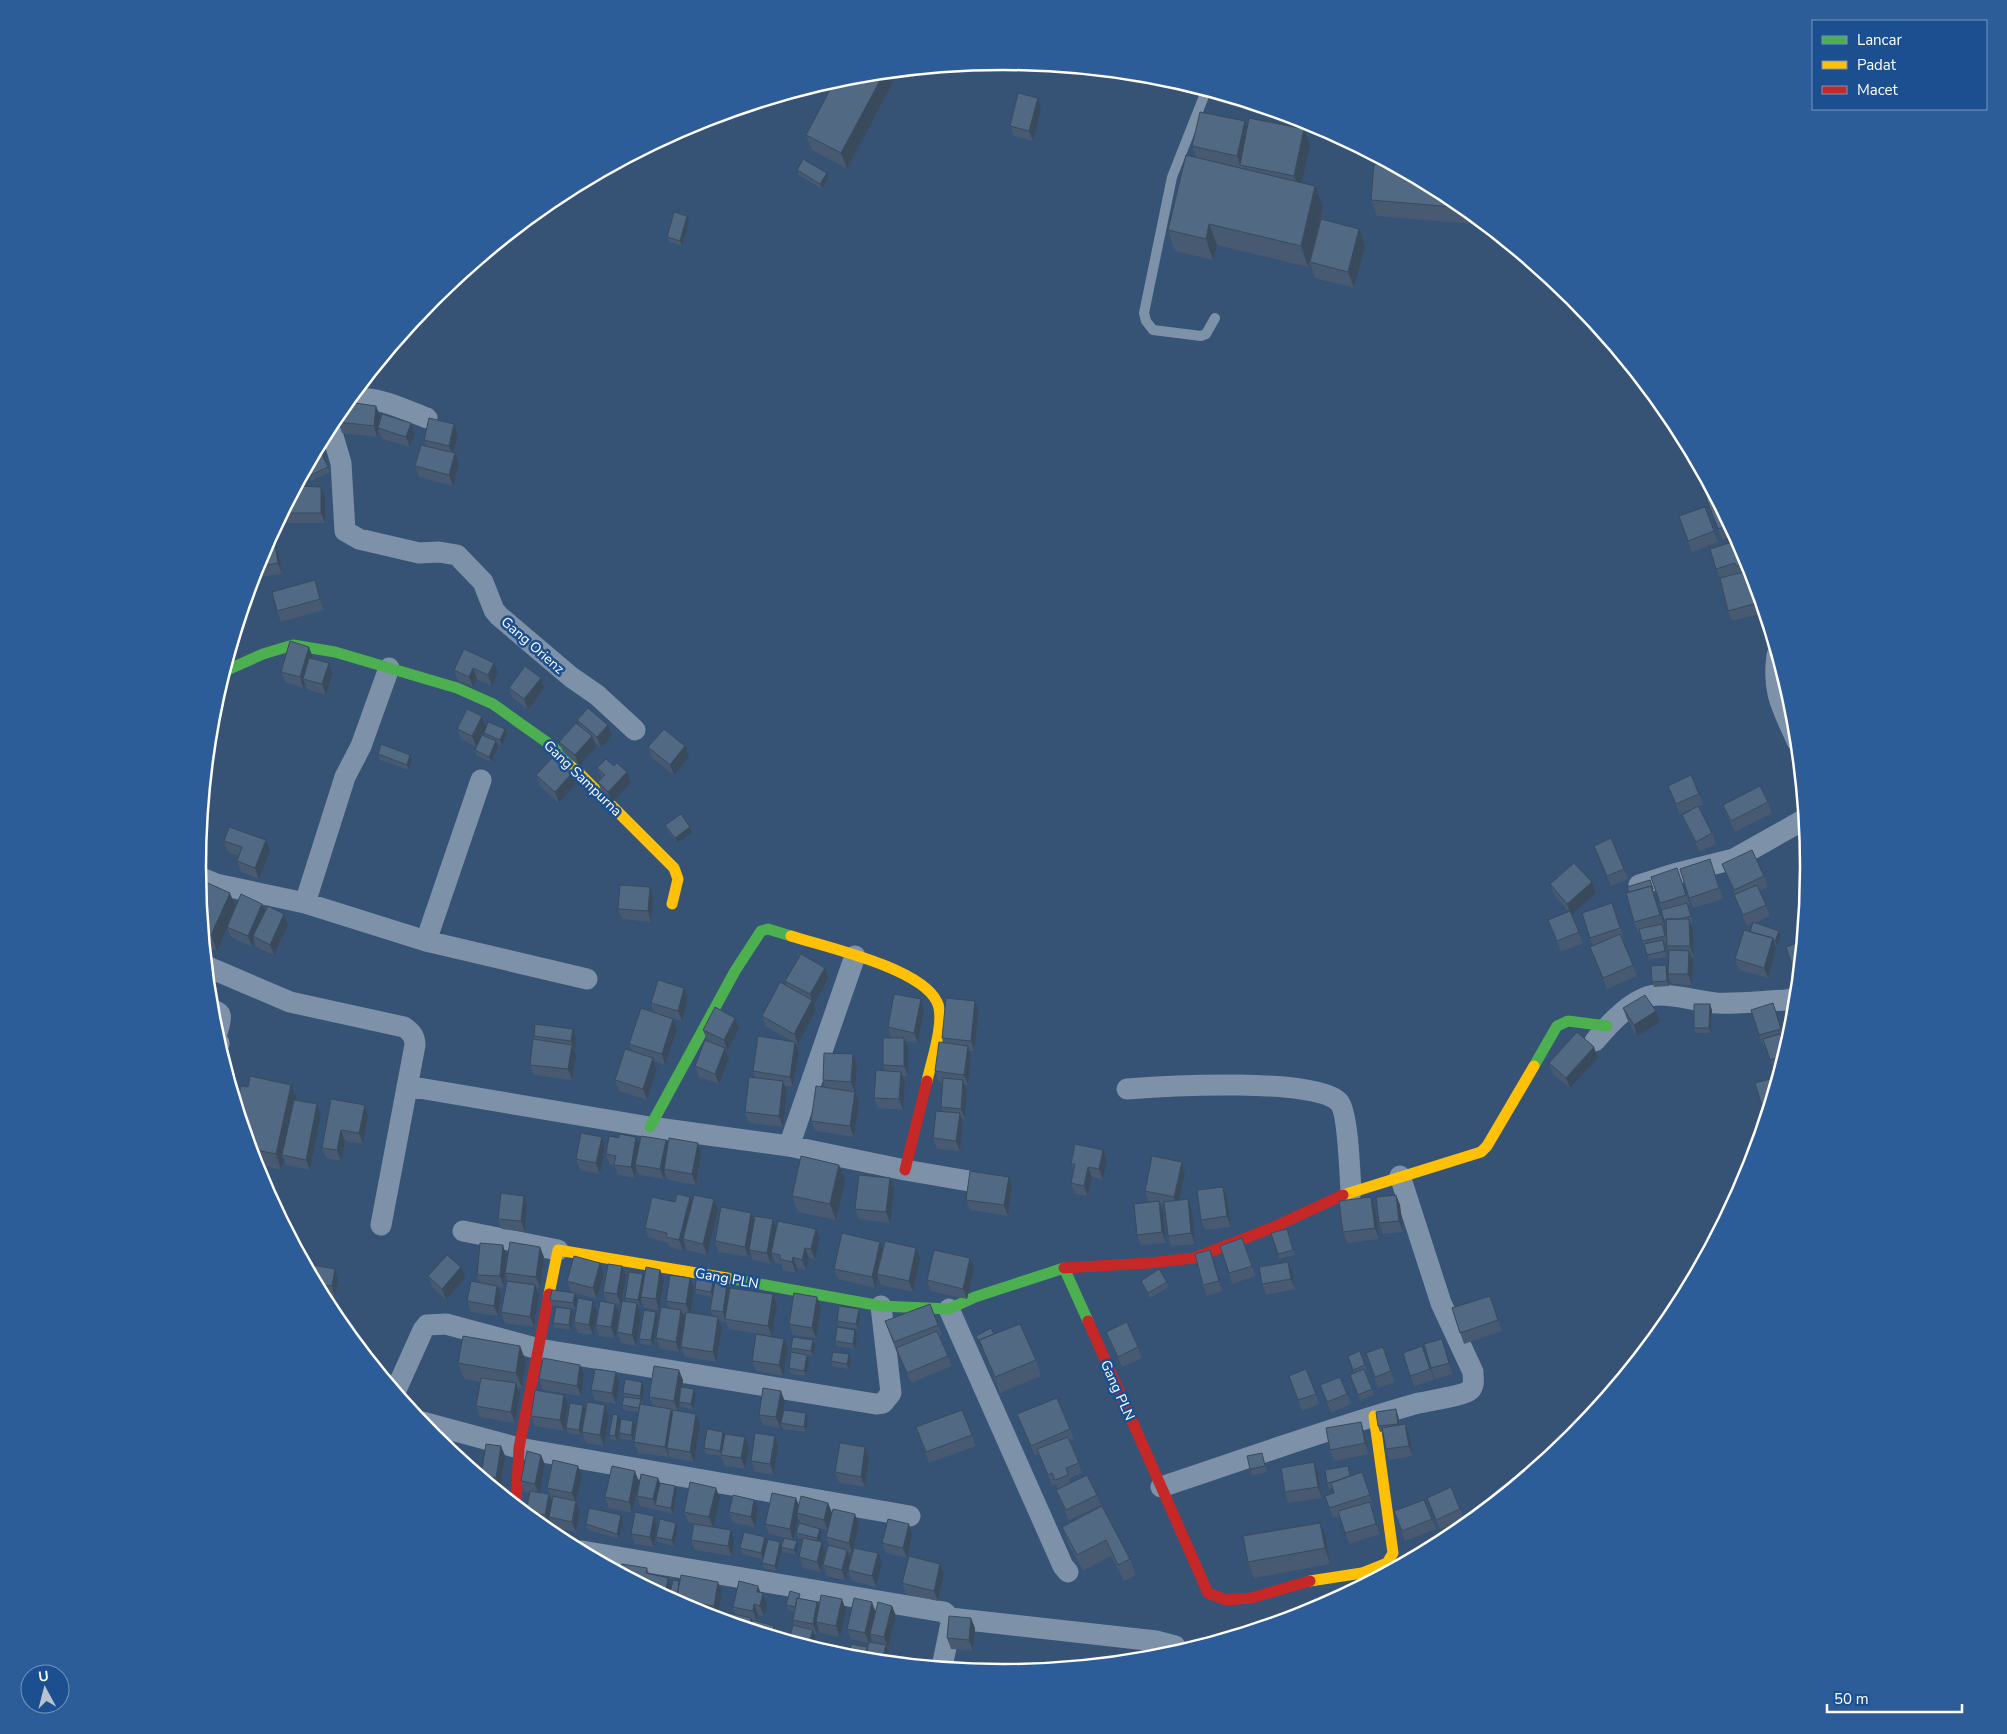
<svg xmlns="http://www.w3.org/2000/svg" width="2007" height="1734" font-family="'Nunito Sans',sans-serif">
<rect width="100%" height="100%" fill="#365274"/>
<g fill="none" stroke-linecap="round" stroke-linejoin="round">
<path stroke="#7d92a8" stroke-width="10" d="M1206 91 1172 177 1144 313 1146 321 1153 330 1201 336 1206 334 1215 318
M211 1004C235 1009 224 1025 220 1043"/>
<path stroke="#7d92a8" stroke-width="21" d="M350 399C376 395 403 409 427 418
M330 426 341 463 345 531 359 539 419 553 439 552 457 555 483 582 494 610 499 616 571 677 597 695 635 730
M1777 655C1772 693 1782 707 1797 741
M199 877 216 884 305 903 426 941 481 780
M1639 885 1674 874 1734 859 1805 819
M305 903 345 777 361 746 389 668
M426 941 587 979
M208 967 290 1002 404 1027C411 1032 415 1036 415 1045L381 1225
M1595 1041C1608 1025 1636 994 1659 995 1678 995 1697 1001 1716 1003 1739 1004 1763 1001 1786 1000L1796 998
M219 1043V1044
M407 1086 650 1127 789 1146 905 1170 969 1181
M1127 1089C1164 1086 1316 1077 1339 1102 1348 1112 1350 1175 1351 1192
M789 1146 855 956
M463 1231 558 1250
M949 1309 1063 1566 1068 1572
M396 1390 423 1330 427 1325 446 1324 539 1349 876 1404 883 1403 891 1393 881 1306
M422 1422 519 1448 910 1516
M1161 1487C1246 1459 1330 1428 1415 1404 1426 1401 1464 1396 1470 1390 1475 1385 1473 1378 1473 1372L1441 1303 1400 1176
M582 1551 944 1612 950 1618 951 1623 942 1667
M950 1618 1156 1641 1175 1646 1179 1652"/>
<path stroke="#4caf50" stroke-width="11" d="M225 671 263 654 293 645 335 652 457 688 493 704 552 746 573 767
M1534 1066 1557 1026 1568 1021 1607 1026
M650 1127 735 971 761 931 768 929 791 936
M727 1278 881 1306 949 1309 975 1297 1064 1268 1088 1321"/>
<path stroke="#ffc107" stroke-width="11" d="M573 767 674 868 678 879 672 904
M791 936C826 947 921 968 937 1002 946 1020 931 1062 927 1081
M1343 1195 1481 1152 1487 1146 1534 1066
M549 1294 558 1250 727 1278
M1310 1581 1362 1573 1387 1563 1393 1553 1374 1416"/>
<path stroke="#c62828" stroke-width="11" d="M905 1170 927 1081
M1064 1268 1149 1263 1194 1258 1274 1227 1343 1195
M1088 1321 1208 1593 1226 1600 1251 1598 1310 1581
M516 1504 519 1448 549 1294"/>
</g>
<path fill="#475a72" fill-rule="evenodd" d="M889 72 893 82 847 169 812 150 806 135 847 77Z
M1038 98 1041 109 1033 141 1014 136 1010 126Z
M1247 128 1304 129 1310 145 1302 183 1315 186 1323 207 1310 258 1359 229 1365 245 1354 288 1315 278 1310 262 1308 267 1217 245 1213 260 1175 251 1168 230 1196 157 1192 146Z
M797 170 828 178 822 189 799 175Z
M1451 197 1485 225 1377 216 1371 200Z
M689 221 682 246 669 242 667 237Z
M376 406 380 416 379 424 415 434 410 447 382 439 378 430 377 437 342 433 338 422Z
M454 424 458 434 454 453 459 464 453 486 419 477 415 466 427 446 424 440Z
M320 444 323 452 321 453 330 472 311 481 306 471Z
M1714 495 1735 535 1729 537 1748 559 1764 613 1732 621 1728 611 1720 579 1716 569 1729 543 1727 538 1722 540 1706 498Z
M325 497V523H287L284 513Z
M1705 507 1718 542 1692 552 1679 516Z
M275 544 279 555 282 574 253 578 259 558Z
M315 580 324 610 281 622 277 611Z
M464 649 498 673 492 686 477 679 473 687 458 680 454 670Z
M313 658V659L332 674 326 695 307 689 305 684 303 688 285 682 281 672Z
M541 678 544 688 528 710 513 698 509 688Z
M1784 679 1793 709H1792L1789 698Z
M482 716 486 727 476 747 461 739 457 729Z
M577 720 612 736 601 748 594 742 596 747 579 766 563 752 559 742 579 725Z
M505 729 507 734 502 746 497 743 498 747 491 762 477 756 475 750 485 736 484 733Z
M648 747 689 757 674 775 652 758Z
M378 754 410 755 412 760 409 770 380 760Z
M614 766 627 772 631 782 612 803 602 793 598 782 602 779 597 768Z
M572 773 576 784 559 803 540 786 536 775Z
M1668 786 1699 794 1703 805 1699 806 1712 833 1716 844 1700 852 1686 825 1682 815 1692 809 1680 814Z
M1768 802 1772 813 1735 832 1727 816 1723 805Z
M665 825 690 827 692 833 677 843 667 830Z
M224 841 270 850 259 879 241 872 237 861 239 856 228 852Z
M1594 846 1624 869 1628 879 1611 886Z
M1722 864 1764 876 1768 887 1759 891 1770 916 1754 923 1781 936 1777 946 1775 945 1776 949 1768 978 1739 970 1735 959 1750 932 1752 923 1747 926 1738 905 1734 895 1735 894 1726 874Z
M1714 870 1723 899 1693 908 1689 898Z
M1651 877 1681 879 1690 905 1688 906 1693 921 1691 922 1693 929 1694 957H1692L1693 961 1692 985 1672 984 1668 974 1669 986 1654 987 1652 982 1668 971 1669 952 1667 946V942H1664L1667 957 1649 960 1645 946 1644 947 1642 941 1640 932 1638 933 1634 922 1629 892 1650 880 1664 925 1663 926 1667 940 1666 926 1661 910H1662Z
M199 879 235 907 262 904 265 911 284 914 288 925 274 955 256 947 254 941 252 947 231 937 227 928 217 951 206 946Z
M1550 884 1596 893 1572 914 1583 943 1561 952 1548 920 1569 912 1554 895Z
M653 898 651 922 622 919 618 909Z
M1612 903 1624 939H1622L1637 976 1607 989 1590 947 1593 946 1582 913Z
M1802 941 1798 981H1797L1794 971Z
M828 979 814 1004 816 1010 798 1044 795 1043 799 1052 793 1087 785 1086 787 1092 783 1127 749 1123 745 1112 755 1078 753 1071 792 1041 766 1027 762 1016 787 986 785 981Z
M688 998 682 1021 663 1016 673 1019 677 1030 665 1065 654 1061 657 1069 647 1100 619 1091 615 1080 632 1051 629 1044 654 1013 651 1003Z
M1773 1003 1784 1039 1782 1040 1786 1051 1780 1068 1773 1070 1765 1045 1763 1046 1759 1035Z
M1623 1008 1660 1022 1637 1036 1627 1019Z
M924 1010 918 1043 905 1041 908 1048V1076H903L905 1083 903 1110 878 1108 874 1098 885 1071 883 1065 891 1038 888 1027Z
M1712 1010 1711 1033H1696L1694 1028Z
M979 1011 974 1051H969L971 1056 968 1085H965L967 1090 965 1119H962L963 1124 960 1151 937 1149 933 1138 942 1112 941 1107 942 1082H939L935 1071 944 1043 942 1038Z
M735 1018 739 1028 727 1051 726 1050 729 1059 719 1084 699 1077 695 1066 712 1043 707 1040 703 1030Z
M573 1029 576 1039 575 1051H574L576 1055 572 1080 534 1075 530 1065 535 1040 534 1036Z
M853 1054 857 1065 855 1091 859 1102 854 1137 815 1131 811 1121 825 1087 823 1080Z
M1598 1058 1570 1088 1553 1074 1549 1063Z
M1776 1083 1766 1117 1763 1110Z
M297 1100 317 1104 321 1115 310 1170 286 1165 284 1159 281 1170 256 1164 237 1103Z
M365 1105 368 1116 363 1144 345 1141 341 1161 326 1158 322 1148Z
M602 1137 605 1147 600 1174 580 1170 576 1159Z
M666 1140 668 1146 701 1153 696 1185 668 1180 665 1174 664 1179 639 1175 636 1167 635 1178 618 1175 615 1166 610 1165 606 1154 639 1146Z
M1107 1161 1103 1180 1092 1177 1088 1196 1075 1194 1071 1183 1074 1171 1071 1164Z
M1182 1162 1185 1172 1180 1200 1188 1199 1192 1210 1195 1244 1171 1246 1168 1236 1164 1205 1160 1204 1163 1212 1166 1243 1141 1245 1137 1235 1149 1202 1145 1191Z
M890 1178 894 1189 890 1223 859 1219 855 1209Z
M845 1181 836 1220 798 1212 792 1196Z
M1012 1188 1008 1216 970 1210 966 1200Z
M1396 1195 1400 1205 1403 1232 1383 1234 1379 1223Z
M524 1196 527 1206 525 1232 502 1229 498 1219Z
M690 1197 692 1202 718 1210 707 1255 687 1250 685 1244 683 1251 670 1247 668 1243 649 1238 645 1228 675 1202Z
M1227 1197 1231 1227 1205 1230 1201 1220Z
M1371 1197 1375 1208 1379 1239 1347 1243 1343 1232Z
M773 1219 777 1229 820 1239 815 1260 809 1258 806 1270 797 1268 796 1273 783 1270 782 1265 775 1263 772 1255 771 1264 753 1260 750 1251 748 1257 718 1252 715 1241 754 1221Z
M1289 1234 1295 1255 1279 1259 1278 1254Z
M1242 1238 1255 1276 1232 1284 1229 1273Z
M883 1250 920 1259 913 1292 881 1285 878 1276 875 1288 838 1279 834 1269Z
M506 1255 504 1287 497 1286 501 1296 498 1316 471 1312 467 1301 480 1283 477 1275Z
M544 1257 540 1288 536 1287 539 1296 534 1327 505 1323 501 1312 508 1281 505 1273Z
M970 1258 974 1269 967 1299 930 1291 927 1280Z
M1214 1261 1223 1291 1207 1296 1203 1285Z
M307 1264 335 1269 338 1279 335 1297 323 1295Z
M660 1270 664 1280 659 1310 644 1308 641 1299 640 1306 638 1305 641 1314 636 1346 621 1343 617 1332 626 1301 625 1298 644 1277Z
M1292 1272 1295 1289 1266 1295 1262 1284Z
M604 1274 597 1299 571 1292 567 1281Z
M428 1276 465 1278 446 1300 432 1287Z
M626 1276 621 1305 615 1304 619 1314 615 1338 599 1336 596 1325 607 1303 603 1292Z
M690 1278 694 1289 690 1313 713 1316 710 1310 712 1297 697 1294 695 1289 714 1278 715 1282 730 1290 773 1294 777 1305 772 1336 729 1329 726 1322 720 1321 722 1328 716 1362 685 1357 681 1347 686 1314H682L685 1320 679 1352 660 1349 656 1338 669 1308 666 1301Z
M1141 1281 1167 1282 1169 1287 1150 1298 1143 1286Z
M1490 1296 1502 1331 1464 1344 1452 1308Z
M577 1299 575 1309 552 1305 550 1300Z
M593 1301 597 1312 593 1335 578 1333 574 1322Z
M930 1304 942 1335 939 1336 952 1366 911 1383 898 1352 897 1353 885 1321Z
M821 1308 816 1338 793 1335 789 1324Z
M859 1309 860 1314 858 1329 839 1326 837 1321Z
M656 1312 658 1317 653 1346 641 1344 639 1339Z
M573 1315 570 1330 555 1328 553 1323Z
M1106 1332 1138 1347 1142 1358 1122 1367 1110 1342Z
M994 1334 1036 1360 1041 1376 1000 1393 984 1353 976 1336Z
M857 1335 855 1349 837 1346 835 1341Z
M815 1345 813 1356 807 1355 809 1360 806 1376 791 1374 789 1368 793 1353 791 1348Z
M1422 1346 1434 1380 1414 1386 1403 1353Z
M1383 1347 1395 1382 1378 1388 1366 1353Z
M788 1349 783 1376 756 1371 752 1361Z
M1446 1350 1453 1374 1435 1379 1431 1368Z
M1360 1351 1367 1370 1365 1372 1374 1395 1360 1400 1350 1375 1354 1373 1348 1356Z
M851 1360 849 1369 833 1367 831 1361Z
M526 1361 522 1388H518L520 1394 515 1423 480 1417 476 1406 480 1382 464 1379 458 1363Z
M580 1365 584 1375 581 1396 543 1390 539 1379Z
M1306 1369 1319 1404 1302 1411 1289 1376Z
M683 1380 682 1387 694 1389 696 1394 693 1410 681 1407 679 1403 678 1411 696 1414 700 1424 694 1462 671 1458 669 1455V1457L638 1453 634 1442 638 1412 624 1410 622 1405 624 1397 623 1393 644 1387 641 1401 643 1404 653 1406 649 1397Z
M619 1383 616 1404 595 1400 591 1390Z
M1320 1385 1347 1394 1351 1404 1331 1413Z
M785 1402 780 1428 763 1425 759 1415Z
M605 1405 609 1416 604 1446 586 1443 582 1432Z
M568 1406 564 1431 535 1426 531 1416Z
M585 1410 581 1435 568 1433 566 1428Z
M962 1410 976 1446 929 1463 916 1427Z
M1017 1414 1070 1429 1074 1439 1070 1441 1082 1473 1070 1478 1071 1483 1097 1495 1101 1505 1069 1520 1060 1500 1056 1490 1058 1489 1056 1484 1052 1486 1039 1454 1035 1456Z
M1398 1415 1400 1425 1405 1424 1409 1434 1413 1456 1389 1460 1386 1449 1383 1431 1380 1432 1378 1426Z
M808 1419 806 1432 783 1429 781 1423Z
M620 1420 617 1441 611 1440 609 1435Z
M1361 1422 1364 1432 1369 1454 1334 1461 1330 1450Z
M635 1426 633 1441 621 1439 619 1433Z
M723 1432 724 1436 745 1437 749 1448 745 1469 725 1466 721 1456 706 1454 704 1448Z
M775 1436 778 1447 774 1475 755 1472 751 1461Z
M501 1446 505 1456 500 1488 495 1487 481 1475Z
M865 1447 869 1458 865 1487 839 1483 835 1472Z
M1262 1453 1267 1472 1252 1475 1250 1469Z
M541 1455 545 1465 539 1493 549 1494 552 1502 553 1499 551 1498 547 1488 582 1476 576 1501 580 1511 576 1532 553 1527 550 1520 549 1526 540 1524 526 1513 529 1493 524 1492 521 1481Z
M1350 1472 1351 1476 1362 1472 1373 1506H1371L1380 1534 1349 1544 1340 1516 1333 1518 1325 1496 1334 1493 1332 1488 1329 1489 1327 1483Z
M1318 1473 1322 1498 1288 1503 1285 1492Z
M658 1478 660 1483 677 1491 673 1514 640 1506 637 1496Z
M639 1482 632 1513 609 1508 605 1497Z
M720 1498 713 1527 734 1541 732 1556 695 1550 691 1540 694 1524 688 1522 684 1512Z
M796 1498 799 1505 828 1503 832 1513 828 1530 801 1524 822 1534 820 1542H822L825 1552 821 1572 803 1568 799 1557 803 1539 798 1538 796 1533 801 1524 798 1518 793 1540 769 1534 765 1524Z
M1427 1498 1460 1509 1464 1519 1440 1530Z
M754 1500 758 1510 755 1527 733 1523 729 1512Z
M1102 1506 1130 1559 1136 1575 1124 1581 1111 1556 1083 1571 1068 1543 1062 1527Z
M1394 1511 1432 1519 1436 1529 1405 1541Z
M654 1516 657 1526 654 1547 635 1544 631 1534Z
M623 1520 619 1539 588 1530 586 1524Z
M676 1523 678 1528 674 1546 658 1542 656 1537Z
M1320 1523 1326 1538 1330 1564 1254 1578 1248 1562Z
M859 1525 852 1553 848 1552 851 1560 845 1580 827 1576 823 1565 829 1545 826 1537Z
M912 1535 907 1558 886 1553 882 1543Z
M767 1542H780L782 1546H798L796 1555 783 1552 782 1549 776 1571 764 1568 762 1563 763 1559 742 1554 740 1548Z
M882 1564 876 1587 852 1581 848 1570Z
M647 1568 649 1574 668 1578 672 1586 722 1592 719 1612H722L725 1621 695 1611 620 1571Z
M944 1574 938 1601 906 1594 902 1583Z
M761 1593H763L767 1604 764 1616 758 1615 757 1621 778 1636 736 1615 733 1607Z
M802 1599 819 1607 846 1610 840 1637 820 1633 818 1628 817 1634H814L816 1640 794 1625 793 1620 794 1612 788 1610 786 1605Z
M892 1606 896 1616 888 1648H887L890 1656 888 1661 849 1657 867 1647 868 1643 851 1639 847 1629 875 1612ZM871 1637 873 1642H870Z
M975 1628 973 1651 951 1649 947 1638Z"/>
<path fill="#394a5c" d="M889 72 893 82 847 169 841 153 884 73Z
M1038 98 1041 109 1033 141 1029 131Z
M1245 121 1250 137 1240 165 1237 156Z
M1304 129 1310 145 1300 192 1294 176Z
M827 173 828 178 822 189 820 184Z
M1315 186 1323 207 1308 267 1301 246Z
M687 216 689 221 682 246 680 241Z
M1209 224 1217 245 1213 260 1206 239Z
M1359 229 1365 245 1354 288 1348 272Z
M376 406 380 416 378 428V430L377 437 374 426Z
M411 423 415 434 410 447 406 437Z
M454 424 458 434 453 456 449 446Z
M455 453 459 464 453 486 449 475Z
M321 487 325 497V523L321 513Z
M275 544 279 555 282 574 278 563Z
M315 580 324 610 320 599Z
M240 620 242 629 236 635Z
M309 647 313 658 306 680 303 679 305 684 303 688 300 677Z
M329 663 332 674 326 695 322 684Z
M494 663 498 673 492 686 488 675Z
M473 668 477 679 473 687 469 677Z
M541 678 544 688 528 710 524 699Z
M482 716 486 727 476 747 472 736Z
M608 725 612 736 601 748 597 737Z
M505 729 507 734 502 746 500 740Z
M592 736 596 747 579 766 575 755Z
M496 741 498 747 491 762 489 757Z
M685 746 689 757 674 775 670 765Z
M410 755 412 760 409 770 407 765Z
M627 772 631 782 612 803 608 792Z
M572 773 576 784 559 803 555 792Z
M690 827 692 833 677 843 675 838Z
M266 840 270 850 259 879 255 868Z
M1592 882 1596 893 1571 915 1567 904Z
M1651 886 1655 896 1664 925 1660 915Z
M650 887 653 898 651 922 648 911Z
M230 893 236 908 227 927V928L217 951 211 935Z
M262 904 266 914 253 936 254 941 252 947 248 936Z
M284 914 288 925 274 955 270 945Z
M1689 919 1693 929 1694 957 1690 946Z
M1779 931 1781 936 1777 946 1775 941Z
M1773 938 1776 949 1768 978 1764 968Z
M1689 951 1693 961 1692 985 1688 974Z
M1666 965 1668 970 1669 986 1667 981Z
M825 968 828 979 814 1004 816 1010 798 1044 794 1034 812 1001 810 994Z
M684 988 688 998 682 1021 678 1011Z
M921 999 924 1010 918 1043 914 1033Z
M975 1001 979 1011 974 1051 971 1041Z
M1710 1004 1712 1010 1711 1033 1709 1028Z
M1656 1011 1660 1022 1637 1036 1634 1025Z
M735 1018 739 1028 727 1051 724 1040Z
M673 1019 677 1030 665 1065 662 1054Z
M573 1029 576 1039 575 1051 571 1041Z
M904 1038 908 1048V1076L904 1066Z
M795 1042 799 1052 793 1087 790 1077Z
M572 1045 576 1055 572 1080 568 1069Z
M968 1046 971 1056 968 1085 964 1075Z
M1594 1047 1598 1058 1570 1088 1566 1078Z
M725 1048 729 1059 719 1084 715 1074Z
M853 1054 857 1065 855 1092 851 1082Z
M653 1058 657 1069 647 1100 643 1089Z
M901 1072 905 1083 903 1110 899 1099Z
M963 1080 967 1090 965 1119 961 1109Z
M783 1081 787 1092 783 1127 779 1116Z
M291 1085 297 1101 282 1155 284 1159 281 1170 276 1154Z
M855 1092 859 1102 854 1137 850 1126Z
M317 1104 321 1115 310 1170 306 1160Z
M365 1105 368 1116 363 1144 359 1133Z
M960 1113 963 1124 960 1151 956 1141Z
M341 1130 345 1141 341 1161 337 1150Z
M602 1137 605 1147 600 1174 596 1163Z
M636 1137 639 1147 635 1165 636 1167 635 1178 631 1167Z
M666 1140 670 1151 664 1169 665 1174 664 1179 660 1169Z
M698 1143 701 1153 696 1185 692 1174Z
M1103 1150 1107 1161 1103 1180 1099 1169Z
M1182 1162 1185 1172 1178 1208 1174 1197Z
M839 1165 845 1181 836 1220 830 1204Z
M1088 1167 1092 1177 1088 1196 1084 1186Z
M1009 1177 1012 1188 1008 1216 1004 1205Z
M890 1178 894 1189 890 1223 886 1212Z
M1223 1187 1227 1197 1231 1227 1227 1216Z
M1396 1195 1400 1205 1403 1232 1399 1221Z
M524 1196 527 1206 525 1232 521 1221Z
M690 1197 694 1207 683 1239 685 1244 683 1251 679 1240Z
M1371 1197 1375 1208 1379 1239 1375 1228Z
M714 1199 718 1210 707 1255 703 1244Z
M1188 1199 1192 1210 1195 1244 1191 1233Z
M1159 1201 1163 1212 1166 1243 1162 1232Z
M751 1213 755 1223 749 1250 750 1251 748 1257 745 1247Z
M773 1219 777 1230 771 1253 772 1255 771 1264 767 1253Z
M816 1229 820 1239 815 1260 811 1249Z
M880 1242 884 1252 877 1274 878 1276 875 1288 872 1277Z
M503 1245 506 1255 504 1287 500 1276Z
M540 1247 544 1257 540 1288 536 1277Z
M805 1248 809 1258 806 1270 802 1260Z
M916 1248 920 1259 913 1292 909 1281Z
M1210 1250 1214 1261 1223 1291 1219 1281Z
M793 1257 797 1268 796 1273 792 1262Z
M970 1258 974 1269 967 1299 963 1289Z
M1288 1262 1292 1272 1295 1289 1291 1279Z
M600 1263 604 1274 597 1299 593 1288Z
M622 1266 626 1276 621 1305 617 1294Z
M461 1267 465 1278 446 1300 442 1289Z
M335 1269 338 1279 335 1297 332 1286Z
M660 1270 664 1280 659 1310 656 1299Z
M643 1274 645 1280 641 1297V1299L640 1306 638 1300Z
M690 1278 694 1289 690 1315 686 1304Z
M714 1278 716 1283 713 1297 711 1292Z
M727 1284 731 1294 725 1319 723 1312Z
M535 1285 539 1296 534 1327 530 1317Z
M497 1286 501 1296 498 1316 494 1306Z
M575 1293 577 1299 575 1309 573 1303Z
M773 1294 777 1305 772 1336 768 1326Z
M817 1297 821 1308 816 1338 812 1328Z
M593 1301 597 1312 593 1335 589 1325Z
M637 1303 641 1314 636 1346 632 1335Z
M615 1304 619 1314 615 1338 611 1327Z
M571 1309 573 1315 570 1330 569 1325Z
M859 1309 860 1314 858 1329 856 1324Z
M681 1310 685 1320 679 1352 676 1342Z
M656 1312 658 1317 653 1346 651 1340Z
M718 1317 722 1328 716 1362 713 1352Z
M855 1330 857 1335 855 1349 853 1344Z
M784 1339 788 1349 783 1376 779 1365Z
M1442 1339 1446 1350 1453 1374 1449 1363Z
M813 1340 815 1345 813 1356 811 1351Z
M520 1346 526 1361 522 1388 516 1373Z
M849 1354 851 1360 849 1369 847 1364Z
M807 1355 809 1360 806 1376 804 1371Z
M580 1365 584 1375 581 1396 577 1386Z
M679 1370 683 1380 678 1411 674 1401Z
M616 1372 619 1383 616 1404 612 1393Z
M642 1382 644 1387 642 1401 640 1396Z
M516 1383 520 1394 515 1423 511 1412Z
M694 1389 696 1394 693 1410 691 1404Z
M781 1391 785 1402 780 1428 776 1417Z
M564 1395 568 1406 564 1431 560 1420Z
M583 1405 585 1410 581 1435 579 1430Z
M605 1405 609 1416 604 1446 600 1435Z
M671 1409 675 1420 667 1448 669 1455V1457L665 1447Z
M1396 1409 1398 1415 1400 1429 1398 1424Z
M806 1413 808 1419 806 1432 804 1427Z
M696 1414 700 1424 694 1462 690 1452Z
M618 1415 620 1420 617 1441 615 1436Z
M633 1421 635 1426 633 1441 631 1435Z
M1361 1422 1364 1432 1369 1454 1365 1443Z
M1405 1424 1409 1434 1413 1456 1409 1446Z
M723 1432 725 1437 722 1456 720 1451Z
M775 1436 778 1447 774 1475 770 1464Z
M745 1437 749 1448 745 1469 741 1458Z
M501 1446 505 1456 500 1488 496 1478Z
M865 1447 869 1458 865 1487 861 1477Z
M541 1455 545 1465 539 1495 535 1484Z
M1314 1462 1318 1473 1322 1498 1318 1487Z
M578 1466 582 1476 576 1501 580 1511 576 1532 572 1522 576 1503 572 1493Z
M635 1471 639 1482 632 1513 629 1502Z
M658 1478 662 1488 655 1505 653 1499Z
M675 1486 677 1491 673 1514 671 1508Z
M716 1488 720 1498 713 1528 709 1517Z
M549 1494 553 1505 549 1517 550 1520 549 1526 545 1515Z
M796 1498 800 1509 797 1513 798 1518 793 1540 790 1529Z
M754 1500 758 1510 755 1527 751 1517Z
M1370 1502 1373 1512 1380 1534 1376 1524Z
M828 1503 832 1513 828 1530 824 1520Z
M855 1514 859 1525 852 1553 849 1543Z
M621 1515 623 1520 619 1539 617 1534Z
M654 1516 657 1526 654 1547 650 1537Z
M676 1523 678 1528 674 1546 672 1540Z
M1320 1523 1326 1538 1330 1564 1325 1548Z
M909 1524 912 1535 907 1558 903 1548Z
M820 1529 822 1534 819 1543 817 1538Z
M731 1530 734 1541 732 1556 728 1546Z
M765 1537 767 1543 763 1559 761 1553Z
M797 1541 798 1546 796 1555 794 1550Z
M780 1542 782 1549 776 1571 775 1566Z
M822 1542 825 1552 821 1572 817 1562Z
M847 1550 851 1560 845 1580 842 1570Z
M878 1553 882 1564 876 1587 872 1576Z
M940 1564 944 1574 938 1601 934 1591Z
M668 1578 672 1588 670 1598 669 1597 666 1590Z
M718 1582 722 1592 718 1617 714 1606Z
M758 1586 762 1596 757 1592Z
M763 1593 767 1604 764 1616 760 1606Z
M842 1599 846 1610 840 1637 836 1626Z
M817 1602 821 1612 816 1622 818 1628 817 1634 813 1624Z
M872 1602 876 1613 870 1634 871 1637 869 1643 865 1633Z
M754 1604 758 1615 757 1622 753 1611Z
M892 1606 896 1616 888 1648 884 1637Z
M722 1612 725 1621 721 1619Z
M751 1618 755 1629 749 1628Z
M971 1618 975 1628 973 1651 969 1640Z
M774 1626 778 1637 772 1635Z
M813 1630 816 1640 815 1648 808 1646Z
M886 1645 890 1656 888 1661H882Z"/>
<path fill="#526984" stroke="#394a5c" d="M884 73 841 153 806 135 835 80 847 77Z
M1018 93 1038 98 1029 131 1010 126Z
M1200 112 1245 121 1237 156 1192 146Z
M1249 118 1304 129 1294 176 1240 165Z
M1186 155 1315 186 1301 246 1209 224 1206 239 1168 230Z
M803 159 827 173 820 184 797 170Z
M1374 164 1393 166 1451 197 1465 208 1371 200Z
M674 212 687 216 680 241 667 237Z
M1321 219 1359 229 1348 272 1310 262Z
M348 402 376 406 374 426 338 422 340 412Z
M382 414 411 423 406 437 378 428Z
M429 418 454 424 449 446 424 440Z
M421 445 455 453 449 475 415 466Z
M321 452 328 467 309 476 306 470 315 455Z
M298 486 321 487V513H284Z
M1714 495 1730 525 1718 529 1706 498Z
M1705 507 1714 531 1688 541 1679 516Z
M1735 535 1749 562 1736 566 1735 563 1716 569 1710 549 1729 543 1727 538Z
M275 544 278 563 257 567 259 558 266 546Z
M1751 570 1761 602 1728 611 1720 578Z
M315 580 320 599 277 611 272 592Z
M290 641 309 647 300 677 281 672Z
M464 649 494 663 488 675 473 668 469 677 454 670Z
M309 658 329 663 322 684 303 679Z
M525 666 541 678 524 699 509 688Z
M588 708 608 725 597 737 577 720Z
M467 709 482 716 472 736 457 729Z
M488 722 505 729 500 740 484 733Z
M576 723 592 736 575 755 559 742Z
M664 729 685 746 670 765 648 747Z
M482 735 496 741 489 757 475 750Z
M381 744 410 755 407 765 378 754Z
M554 756 572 773 555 792 536 775Z
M606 759 614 766 617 763 627 772 608 792 598 782 605 775 597 768Z
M1691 775 1699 794 1676 804 1668 786Z
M1760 786 1768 802 1731 821 1723 805Z
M1698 806 1712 833 1696 842 1682 815Z
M681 814 690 827 675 838 665 825Z
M229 827 266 840 255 868 237 861 242 847 224 841Z
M1611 838 1624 869 1607 876 1594 846Z
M1752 850 1764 876 1734 890 1722 864Z
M1710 859 1719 888 1689 898 1680 869Z
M1574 863 1592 882 1567 904 1550 884Z
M1677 868 1686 895 1660 903 1651 877Z
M199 879 230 893 211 935 204 932Z
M1650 880 1653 889 1651 886 1629 892 1627 887Z
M620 885 650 887 648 911 618 909Z
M1757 885 1766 905 1743 915 1734 895Z
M1651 886 1660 915 1634 922 1626 893Z
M241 894 262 904 248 936 227 927Z
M1612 903 1620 928 1590 938 1582 913Z
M1687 903 1691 916 1680 919H1666V923H1665L1661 910Z
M268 906 284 914 270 945 253 936Z
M1570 911 1579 932 1557 941 1548 920Z
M1666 919H1689L1690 946H1667Z
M1753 922 1779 931 1775 941 1773 940V938L1750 932Z
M1662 924 1665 936 1642 941 1639 929Z
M1744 930 1773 938 1764 968 1735 959Z
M1620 934 1633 965 1603 978 1590 947Z
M1663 940 1665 951 1647 955 1644 944Z
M1802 941 1799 969 1794 971 1786 947Z
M1669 950 1689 951 1688 974H1668Z
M801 954 825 968 810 994 785 981Z
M1666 965 1667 981 1652 982 1651 966Z
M658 980 684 988 678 1011 651 1003Z
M780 982 812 1000 794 1034 762 1016Z
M894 994 921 999 914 1033 888 1027Z
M1645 995 1656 1011 1634 1025 1623 1008Z
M946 998 975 1001 971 1041 942 1038Z
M1773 1003 1781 1029 1759 1035 1751 1010Z
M1694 1004H1710L1709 1028H1694Z
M715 1007 735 1018 724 1040 703 1030Z
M641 1008 673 1019 662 1054 629 1044Z
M535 1024 573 1029 571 1041 534 1036Z
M1577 1032 1594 1047 1566 1078 1549 1063Z
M1780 1034 1785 1052 1784 1055 1770 1060 1763 1039Z
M758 1036 795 1042 790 1077 753 1071Z
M883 1038H904V1066L883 1065Z
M533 1039 572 1045 568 1069 530 1065Z
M705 1040 725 1048 715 1074 695 1066Z
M939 1042 968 1046 964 1075 935 1071Z
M625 1049 653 1058 643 1089 615 1080Z
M824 1053 853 1054 851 1082 823 1080Z
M876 1070 901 1072 899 1099 874 1098Z
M250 1076 291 1085 276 1154 251 1149 237 1103 241 1086 248 1087Z
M749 1077 783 1081 779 1116 745 1112Z
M943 1078 963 1080 961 1109 941 1107Z
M1774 1078 1776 1084 1768 1109 1763 1110 1755 1083Z
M816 1086 855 1092 850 1126 811 1121Z
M331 1099 365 1105 359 1133 341 1130 337 1150 322 1148Z
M294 1100 317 1104 306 1160 282 1155Z
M936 1111 960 1113 956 1141 933 1138Z
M581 1133 602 1137 596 1163 576 1159Z
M619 1134 636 1137 631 1167 614 1165 616 1156 606 1154 609 1136 619 1138Z
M641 1136 666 1140 660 1169 635 1165Z
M669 1138 698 1143 692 1174 664 1169Z
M1075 1144 1103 1150 1099 1169 1088 1167 1084 1186 1071 1183 1075 1164H1071Z
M801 1156 839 1165 830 1204 792 1196Z
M1152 1156 1182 1162 1174 1197 1145 1191Z
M970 1171 1009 1177 1004 1205 966 1200Z
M859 1175 890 1178 886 1212 855 1209Z
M1223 1187 1227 1216 1201 1220 1197 1190Z
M501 1193 524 1196 521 1221 498 1219Z
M677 1194 690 1197 679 1240 666 1237 667 1233 645 1228 652 1197 675 1202Z
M694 1195 714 1199 703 1244 683 1239Z
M1396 1195 1399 1221 1379 1223 1376 1197Z
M1371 1197 1375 1228 1343 1232 1339 1201Z
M1188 1199 1191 1233 1168 1236 1164 1202Z
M1159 1201 1162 1232 1137 1235 1134 1204Z
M721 1207 751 1213 745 1247 715 1241Z
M755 1216 773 1219 767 1253 749 1250Z
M778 1221 816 1229 811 1249 805 1248 802 1260 793 1257 792 1262 780 1259V1255L771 1253Z
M1287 1229 1293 1250 1278 1254 1271 1233Z
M842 1233 880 1242 872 1277 834 1269Z
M1242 1238 1252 1266 1229 1273 1220 1246Z
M885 1241 916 1248 909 1281 877 1274Z
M510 1242 540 1247 536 1277 505 1273Z
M480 1243 503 1245 500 1276 477 1275Z
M934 1250 970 1258 963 1289 927 1280Z
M1210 1250 1219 1281 1203 1285 1195 1254Z
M447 1255 461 1267 442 1289 428 1276Z
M574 1256 600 1263 593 1288 567 1281Z
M1288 1262 1291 1279 1262 1284 1259 1267Z
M307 1264 335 1269 332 1286 317 1284Z
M608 1264 622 1266 617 1294 603 1292Z
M646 1267 660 1270 656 1299 641 1297Z
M1159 1269 1167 1282 1148 1293 1141 1281Z
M629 1272 643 1274 638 1300 625 1298Z
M670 1275 690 1278 686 1304 666 1301Z
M697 1275 714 1278 711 1292 695 1289Z
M471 1281 497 1286 494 1306 467 1301Z
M507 1281 535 1285 530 1317 501 1312Z
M715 1282 727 1284 723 1312 710 1310Z
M730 1288 773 1294 768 1326 725 1319Z
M552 1290 575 1293 573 1303 550 1300Z
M794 1293 817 1297 812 1328 789 1324Z
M1490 1296 1498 1320 1460 1333 1452 1308Z
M578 1298 593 1301 589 1325 574 1322Z
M600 1301 615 1304 611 1327 596 1325Z
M622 1301 637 1303 632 1335 617 1332Z
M930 1304 938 1325 894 1342 885 1321Z
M839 1306 859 1309 856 1324 837 1321Z
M556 1307 571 1309 569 1325 553 1323Z
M661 1307 681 1310 676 1342 656 1338Z
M644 1310 656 1312 651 1340 639 1339Z
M686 1312 718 1317 713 1352 681 1347Z
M1127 1322 1138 1347 1118 1357 1106 1332Z
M1020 1324 1036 1360 995 1377 979 1340Z
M837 1327 855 1330 853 1344 835 1341Z
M991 1328 994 1334 979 1340 982 1348 976 1336Z
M937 1331 948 1356 907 1373 896 1348Z
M756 1334 784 1339 779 1365 752 1361Z
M463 1336 520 1346 516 1373 458 1363Z
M793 1337 813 1340 811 1351 791 1348Z
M1442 1339 1449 1363 1431 1368 1424 1344Z
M1422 1346 1430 1369 1410 1376 1403 1353Z
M1383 1347 1391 1371 1375 1377 1366 1353Z
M1360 1351 1365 1365 1353 1370 1348 1356Z
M791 1352 807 1355 804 1371 789 1368Z
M833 1352 849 1354 847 1364 831 1361Z
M543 1358 580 1365 577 1386 539 1379Z
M654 1366 679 1370 674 1401 649 1397Z
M595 1369 616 1372 612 1393 591 1390Z
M1306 1369 1316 1394 1298 1400 1289 1376Z
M1364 1369 1372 1389 1358 1395 1350 1375Z
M1340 1377 1347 1394 1327 1402 1320 1385Z
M481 1378 516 1383 511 1412 476 1406Z
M625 1379 642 1382 640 1396 623 1393Z
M681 1387 694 1389 691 1404 679 1402Z
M763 1388 781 1391 776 1417 759 1415Z
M535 1390 564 1395 560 1420 531 1416Z
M624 1397 641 1399 639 1408 622 1405Z
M1057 1398 1070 1429 1031 1446 1017 1414Z
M587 1402 605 1405 600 1435 582 1432Z
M570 1403 583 1405 579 1430 566 1428Z
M640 1404 671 1409 665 1447 634 1442Z
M1396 1409 1398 1424 1378 1426 1376 1412Z
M673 1410 696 1414 690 1452 667 1448Z
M784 1410 806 1413 804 1427 781 1423Z
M962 1410 972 1435 926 1452 916 1427Z
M613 1414 618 1415 615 1436 609 1435Z
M621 1419 633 1421 631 1435 619 1433Z
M1361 1422 1365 1443 1330 1450 1326 1428Z
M1405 1424 1409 1446 1386 1449 1382 1428Z
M707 1429 723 1432 720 1451 704 1448Z
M755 1433 775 1436 770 1464 751 1461Z
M725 1434 745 1437 741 1458 721 1455Z
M1068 1437 1079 1463 1066 1468 1068 1475 1055 1480 1052 1473 1048 1475 1037 1449Z
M840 1443 865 1447 861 1477 835 1472Z
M486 1444 501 1446 496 1478 481 1475Z
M527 1451 541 1455 535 1484 521 1481Z
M1262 1453 1265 1466 1250 1469 1247 1456Z
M553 1460 578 1466 572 1493 547 1488Z
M1314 1462 1318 1487 1285 1492 1281 1468Z
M612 1466 635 1471 629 1502 605 1497Z
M1348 1466 1350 1476 1332 1482 1327 1483 1325 1470Z
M1362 1472 1370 1495 1329 1508 1325 1496 1334 1493 1331 1483Z
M641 1474 658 1478 653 1499 637 1496Z
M1087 1475 1097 1495 1066 1510 1056 1490Z
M690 1482 716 1488 709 1517 684 1512Z
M660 1483 675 1486 671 1508 655 1505Z
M1451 1487 1460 1509 1436 1520 1427 1498Z
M530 1491 549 1494 545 1515 526 1512Z
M772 1493 796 1498 790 1529 765 1524Z
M733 1495 754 1500 751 1517 729 1512Z
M553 1496 576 1501 572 1522 549 1517Z
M801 1496 828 1503 824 1520 797 1513Z
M1424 1500 1432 1519 1402 1531 1394 1511Z
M1370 1502 1376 1524 1345 1533 1338 1511Z
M1102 1506 1130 1559 1118 1565 1106 1540 1077 1555 1062 1527Z
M589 1508 621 1515 617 1534 586 1524Z
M833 1509 855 1514 849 1543 826 1537Z
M635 1512 654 1516 650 1537 631 1534Z
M660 1519 676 1523 672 1540 656 1537Z
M888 1519 909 1524 903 1548 882 1543Z
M799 1523 820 1529 817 1538 796 1533Z
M1320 1523 1325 1548 1248 1562 1243 1536Z
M694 1524 731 1530 728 1546 691 1540Z
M744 1532 765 1537 761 1553 740 1548Z
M784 1538 797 1541 794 1550 781 1547Z
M803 1538 822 1542 817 1562 799 1557Z
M768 1539 780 1542 775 1566 762 1563Z
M828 1545 847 1550 842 1570 823 1565Z
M854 1548 878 1553 872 1576 848 1570Z
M909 1556 940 1564 934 1591 902 1583Z
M603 1562 617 1565 616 1569Z
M622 1564 647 1568 646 1573 668 1578 666 1590 650 1587 620 1571Z
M681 1575 718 1582 714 1606 676 1600Z
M673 1580 679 1581 677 1602 669 1598Z
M739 1581 758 1586 757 1592 763 1593 760 1606 754 1604 753 1611 733 1607Z
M790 1591 800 1594 799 1598H797L795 1607 786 1605Z
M821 1595 842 1599 836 1626 816 1622Z
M797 1598 817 1602 813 1624 793 1620Z
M854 1598 872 1602 865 1633 847 1629Z
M878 1602 892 1606 884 1637 870 1634Z
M700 1609 722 1612 721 1619 699 1613Z
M729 1613 751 1618 749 1628 727 1621Z
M949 1616 971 1618 969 1640 947 1638Z
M753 1620 774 1626 772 1635 751 1628Z
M793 1625 813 1630 808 1646 789 1640Z
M869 1642 886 1645 882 1661 865 1659Z
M851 1644 867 1647 865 1659 849 1657Z"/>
<g text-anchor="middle" stroke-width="5" stroke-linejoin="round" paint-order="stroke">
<g font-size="14" fill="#fff" stroke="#1b4f8f">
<text transform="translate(533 645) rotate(41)" y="5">Gang Orienz</text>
<text transform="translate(583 778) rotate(44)" y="5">Gang Sampurna</text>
<text transform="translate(727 1278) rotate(10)" y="5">Gang PLN</text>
<text transform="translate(1118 1390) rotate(66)" y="5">Gang PLN</text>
</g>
</g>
<path d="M0 0H2007V1734H0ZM206 867a797 797 0 1 1 1594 0a797 797 0 1 1-1594 0Z" fill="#2d5d98" fill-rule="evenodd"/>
<path fill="none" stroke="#fff" stroke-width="2.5" d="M206 867a797 797 0 1 1 1594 0a797 797 0 1 1-1594 0Z"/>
<rect x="1812" y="20" width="175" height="90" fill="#1b4f8f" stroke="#7695bc"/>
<rect x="1822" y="36" width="25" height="8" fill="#4caf50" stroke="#7695bc"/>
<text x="1857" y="45" font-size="15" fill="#ffffff">Lancar</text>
<rect x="1822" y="61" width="25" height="8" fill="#ffc107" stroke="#7695bc"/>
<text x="1857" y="70" font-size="15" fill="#ffffff">Padat</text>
<rect x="1822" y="86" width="25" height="8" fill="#c62828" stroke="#7695bc"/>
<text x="1857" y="95" font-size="15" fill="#ffffff">Macet</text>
<g transform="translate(45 1689) rotate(353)"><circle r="24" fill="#1b4f8f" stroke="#7695bc"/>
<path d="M0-4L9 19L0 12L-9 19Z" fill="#b9c2ce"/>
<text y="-8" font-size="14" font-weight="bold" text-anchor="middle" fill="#ffffff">U</text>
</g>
<path d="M1827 1704v8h135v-8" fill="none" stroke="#ffffff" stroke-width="2.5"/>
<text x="1834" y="1704" font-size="15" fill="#ffffff" stroke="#1b4f8f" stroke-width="4" paint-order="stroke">50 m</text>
</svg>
